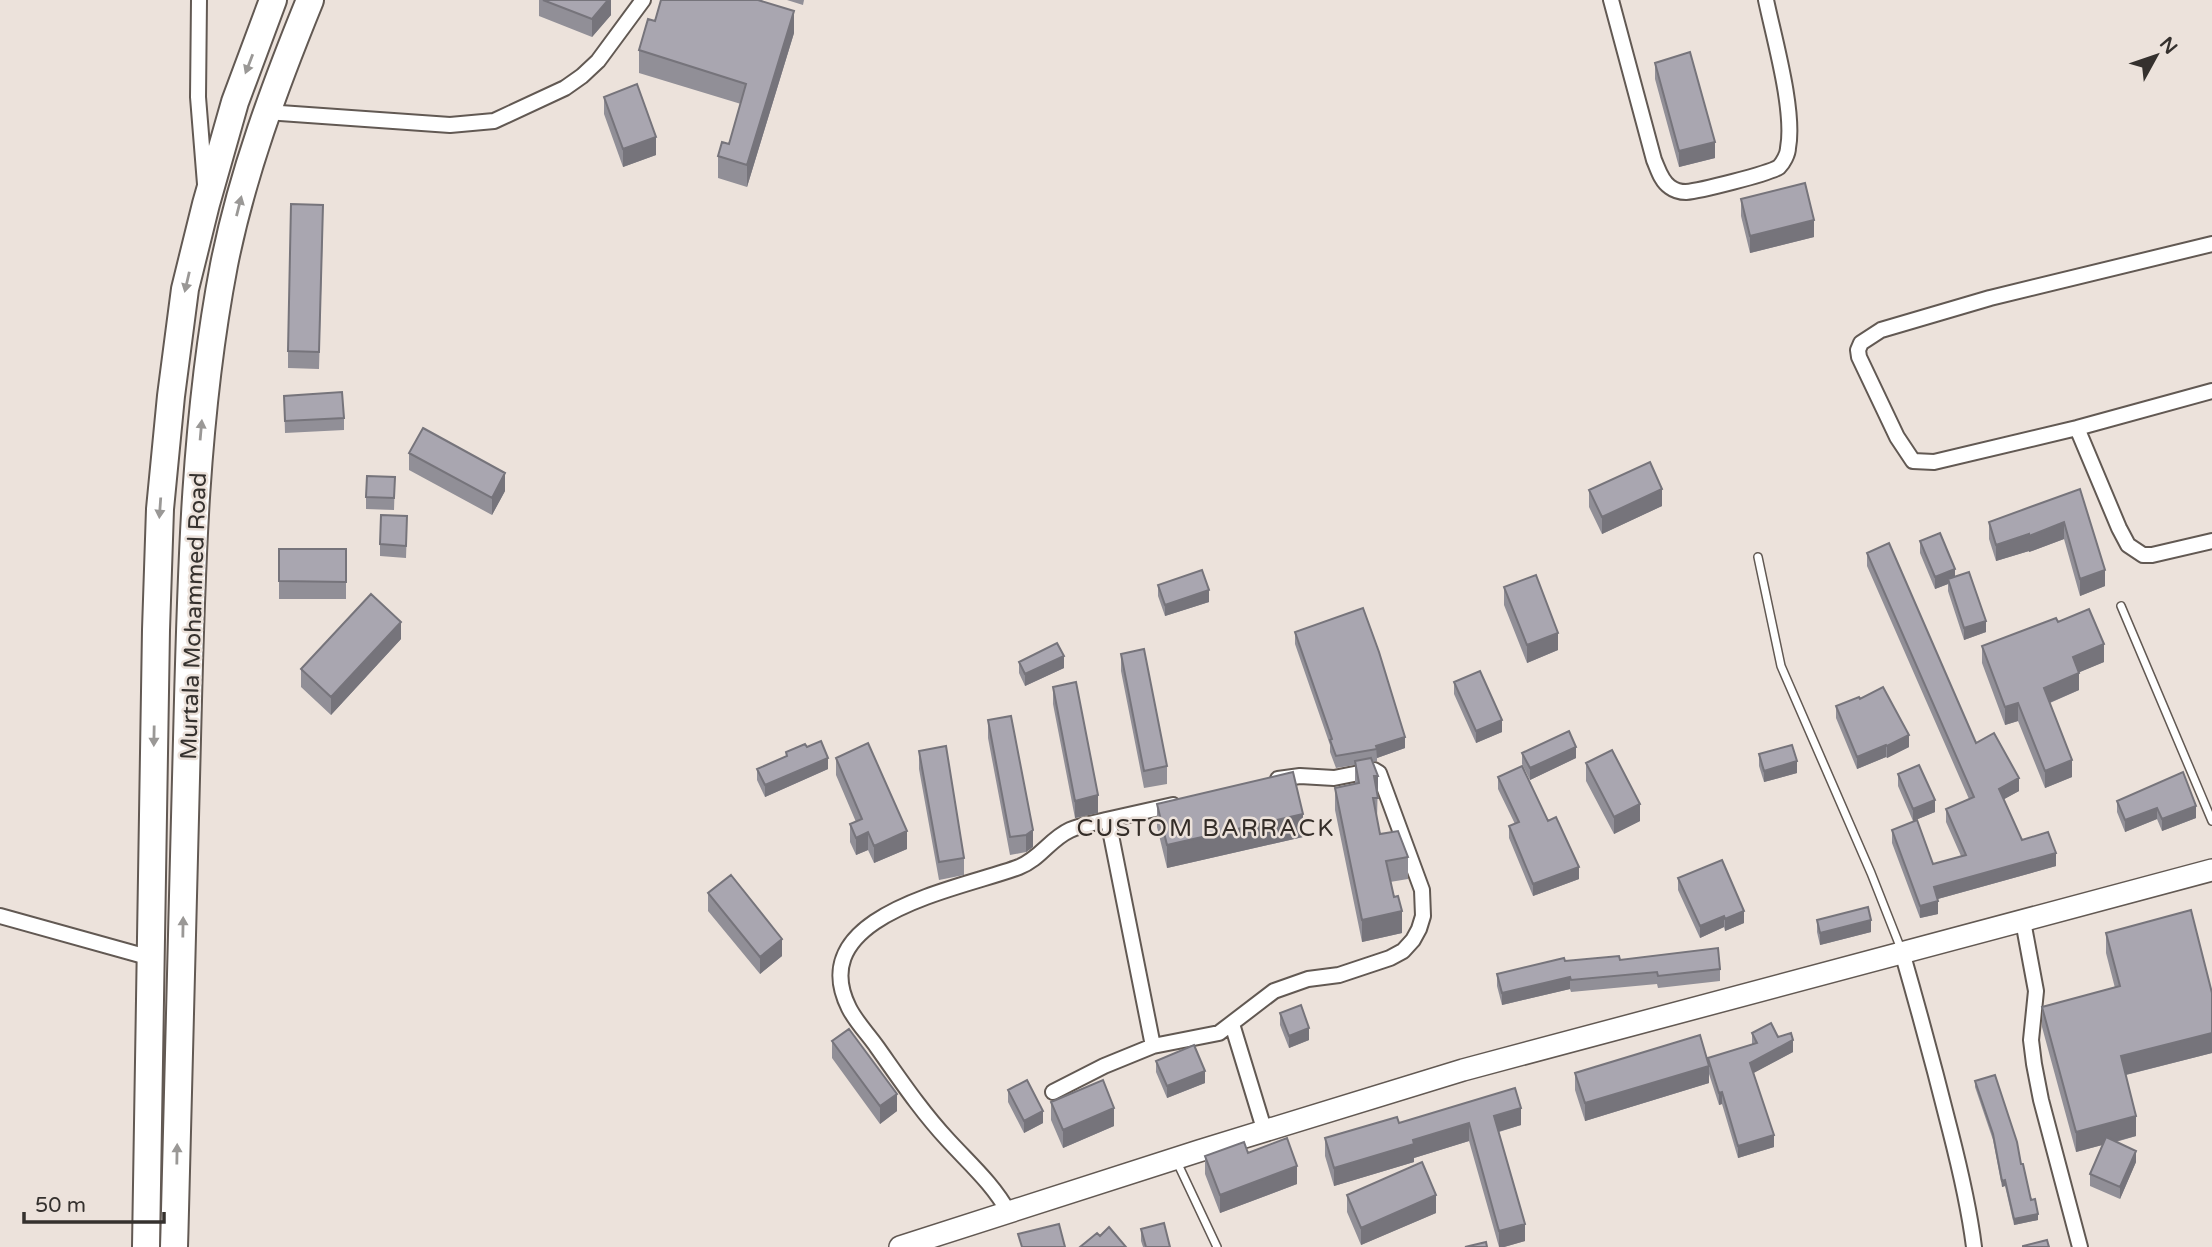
<svg xmlns="http://www.w3.org/2000/svg" width="2212" height="1247" font-family="'Varela Round',sans-serif">
<rect width="100%" height="100%" fill="#ece2db"/>
<g fill="none" stroke-linecap="round" stroke-linejoin="round">
<defs>
<path id="lane" d="M1758 557 1781 666 1871 873 1901 949
M2121 606 2212 821
M1177 1162 1217 1247"/>
<path id="street" d="M199 0 198 97 205 184
M1611 0 1654 160C1658 169 1661 181 1670 187 1674 190 1681 192 1686 192 1699 191 1768 174 1779 167 1783 163 1788 154 1788 148 1795 111 1774 38 1766 0
M266 112 450 125 494 121 565 88 582 76 598 61 643 0
M2212 244 1990 298 1881 330 1861 343 1858 350 1859 357 1897 437 1913 461 1934 462 2077 428 2212 391
M2077 428 2119 528 2128 545 2143 555H2152L2212 541
M1108 820 1153 1046
M0 916 151 958
M2023 921 2036 991 2031 1040 2034 1064 2041 1100 2080 1247
M1902 952C1919 1011 1935 1070 1950 1130 1960 1169 1969 1207 1974 1247
M1232 1024 1265 1132
M1053 1092 1104 1066 1153 1046 1219 1033 1274 991 1308 979 1339 975 1390 958 1403 951 1413 940 1419 929 1423 916 1422 890 1379 773 1374 770 1334 778 1300 776 1278 779
M1009 1213C993 1184 970 1164 948 1140 921 1111 899 1078 877 1047 868 1034 856 1022 849 1008 802 914 961 889 1019 867 1040 859 1050 839 1070 830 1081 825 1094 823 1106 820 1129 815 1151 810 1173 805"/>
<path id="secondary" d="M900 1247 1199 1151 1463 1070 2212 870"/>
<path id="highway" d="M146 1247 156 630 160 509 171 396 185 289 206 204 235 102 273 0
M174 1247C179 1078 183 909 187 739 191 581 194 421 224 265 242 174 275 86 310 0"/>
</defs>
<use href="#lane" stroke="#625953" stroke-width="10"/>
<use href="#street" stroke="#625953" stroke-width="18"/>
<use href="#secondary" stroke="#625953" stroke-width="24"/>
<use href="#highway" stroke="#625953" stroke-width="30"/>
<use href="#lane" stroke="#fff" stroke-width="7"/>
<use href="#street" stroke="#fff" stroke-width="14"/>
<use href="#secondary" stroke="#fff" stroke-width="21"/>
<use href="#highway" stroke="#fff" stroke-width="26"/>
</g>
<path fill="#918f97" d="M539 0H611V15L592 37 539 16Z
M787 0H804L803 5Z
M655 21 794 33 747 187 718 178V156L729 144 741 104 639 73V50Z
M1655 63 1715 158 1679 167 1655 79Z
M604 97 656 155 623 167 604 114Z
M1741 199 1814 237 1750 253 1741 216Z
M323 223 319 369 288 368V351Z
M284 396 344 418V430L285 433Z
M409 453 505 491 492 515 409 470Z
M395 477 394 510 366 509V497Z
M2080 489 2105 586 2080 596 2064 539 2029 552V551L1996 561 1989 539V522Z
M1589 490 1662 506 1602 534 1589 507Z
M407 528 406 558 380 556V544Z
M1920 541 1955 577 1986 632 1964 640 1948 591V584L1935 589 1920 553Z
M279 549H346V599H279Z
M1867 553 1976 743 2019 791 2004 799 2022 840 2056 866 1938 899V914L1920 918 1892 843V830L1933 864 1961 856 1946 822V809L1969 799 1867 566Z
M1158 585 1209 602 1165 616 1158 596Z
M1504 587 1558 650 1527 663 1504 605Z
M2058 622 2104 662 2079 672V690L2050 703 2072 777 2045 788 2018 721 2005 725 1982 663V646Z
M1295 632 1405 748 1377 758V761L1373 762 1378 776 1377 820 1380 834 1408 857V879L1390 882 1402 933 1362 942 1335 810V788L1355 784V765L1336 768 1330 752V745L1295 644Z
M401 639 331 715 301 687V669Z
M1121 654 1167 766V784L1144 788 1121 671Z
M1019 662 1064 668 1025 686 1019 673Z
M1454 682 1502 732 1476 743 1454 694Z
M1053 687 1098 813 1075 818 1053 704Z
M1860 699 1909 747 1887 758 1886 757 1857 769 1836 718V706Z
M988 720 1033 847 1026 852 1010 855 988 738Z
M919 751 964 858V875L939 880 919 769Z
M786 752 828 769 765 797 757 780V769L786 757Z
M1522 753 1576 758 1530 780 1522 764Z
M1759 754 1797 773 1764 782 1759 766Z
M836 758 907 849 874 863 868 850 856 855 850 842V824L856 822 836 775Z
M1586 763 1640 821 1614 834 1586 781Z
M2183 772 2196 818 2162 831 2157 819 2125 832 2117 812V801Z
M1898 774 1935 812 1913 821 1898 786Z
M1498 777 1548 821 1579 879 1533 896 1509 838V826L1515 824 1498 789Z
M1157 804 1303 837 1167 868 1157 827Z
M1678 878 1744 923 1725 931 1724 927 1700 938 1678 890Z
M708 893 782 956 760 974 708 911Z
M1817 920 1871 932 1820 945 1817 932Z
M2106 933 2212 993V1053L2126 1075 2136 1136 2116 1142 2136 1162 2120 1199 2090 1186V1174L2102 1145 2076 1152 2042 1027V1007L2115 988 2106 953Z
M1620 960 1720 969V981L1658 988 1657 984 1571 992 1570 989 1502 1005 1497 986V974L1565 961Z
M1280 1013 1309 1040 1289 1048 1280 1025Z
M1752 1033 1778 1037 1793 1052 1753 1073 1774 1147 1738 1158 1722 1104 1719 1105 1709 1074V1083L1585 1121 1575 1090V1073L1708 1062 1752 1045Z
M832 1041 897 1111 880 1124 832 1058Z
M1156 1061 1205 1083 1167 1098 1156 1072Z
M1975 1081 2021 1164 2038 1220 2014 1225 2005 1186 2002 1187 1993 1140 1975 1087Z
M1008 1090 1043 1123 1024 1133 1008 1102Z
M1051 1102 1114 1126 1063 1148 1051 1120Z
M1399 1123 1521 1125 1499 1132 1525 1241 1504 1247H1499L1469 1141 1414 1158V1162L1334 1186 1325 1156V1138Z
M1248 1153 1297 1184 1220 1213 1205 1174V1156Z
M1347 1195 1436 1213 1361 1245 1347 1212Z
M1141 1229 1170 1247H1143L1141 1241Z"/>
<path fill="#76747b" d="M608 0H611V15L592 37V19Z
M794 11V33L747 187V165Z
M656 137V155L623 167V149Z
M1715 142V158L1679 167V151Z
M1814 220V237L1750 253V236Z
M505 473V491L492 515V498Z
M1662 489V506L1602 534V517Z
M2064 522V539L2029 552V536Z
M2029 534V551L1996 561V545Z
M1955 569V581L1948 579V584L1935 589V577Z
M2105 570V586L2080 596V579Z
M1209 590V602L1165 616V605Z
M1986 621V632L1964 640V628Z
M401 622V639L331 715V697Z
M1558 633V650L1527 663V645Z
M2104 644V662L2073 675V657Z
M1064 656V668L1025 686V674Z
M2079 673V690L2044 705V688Z
M2018 703V721L2005 725V707Z
M1502 720V732L1476 743V731Z
M1909 735V747L1887 758V746Z
M1405 737V748L1377 758 1376 746Z
M1886 745V757L1857 769V757Z
M1576 747V758L1530 780V768Z
M828 758V769L765 797V785Z
M2072 760V777L2045 788V771Z
M1797 761V773L1764 782V771Z
M1374 776H1378V798Z
M2019 778V791L1999 802V789Z
M1098 795V813L1075 818V801Z
M1935 800V812L1913 821V809Z
M1640 804V821L1614 834V817Z
M2196 806V818L2162 831V819Z
M2157 808V819L2125 832V820Z
M1303 814V837L1167 868V845Z
M1033 830V847L1026 852V835Z
M907 831V849L874 863V846Z
M868 832V850L856 855V838Z
M2056 853V866L1934 900V887Z
M1579 867V879L1533 896V884Z
M1938 901V914L1920 918V906Z
M1402 911V933L1362 942V920Z
M1744 911V923L1725 931V919Z
M1724 916V927L1700 938V926Z
M1871 920V932L1820 945V933Z
M782 939V956L760 974V957Z
M1570 977V989L1502 1005V993Z
M1309 1028V1040L1289 1048V1036Z
M2212 1033V1053L2121 1076V1056Z
M1793 1040V1052L1750 1075V1063Z
M1709 1066V1083L1585 1121V1103Z
M1205 1071V1083L1167 1098V1086Z
M1722 1092V1104L1719 1105V1093Z
M897 1094V1111L880 1124V1106Z
M1114 1108V1126L1063 1148V1130Z
M1521 1108V1125L1494 1133V1116Z
M1043 1111V1123L1024 1133V1121Z
M2136 1116V1136L2076 1152V1132Z
M1469 1123V1141L1414 1158V1162L1334 1186V1168L1413 1140Z
M1774 1135V1147L1738 1158V1146Z
M2136 1151V1162L2120 1199V1187Z
M1297 1166V1184L1220 1213V1195Z
M2005 1180V1186L2002 1187V1181Z
M1436 1195V1213L1361 1245V1228Z
M2038 1214V1220L2014 1225V1219Z
M1525 1224V1241L1504 1247H1499V1231Z"/>
<path fill="#a9a6b0" stroke="#76747b" stroke-width="2" d="M543 0H608L592 19Z
M661 0H758L794 11 747 165 718 156 722 142 729 144 746 84 639 50 648 19 655 21Z
M1690 52 1715 142 1679 151 1655 63Z
M637 84 656 137 623 149 604 97Z
M1805 183 1814 220 1750 236 1741 199Z
M291 204 323 205 319 352 288 351Z
M342 392 344 418 285 421 284 396Z
M423 428 505 473 492 498 409 453Z
M1650 462 1662 489 1602 517 1589 490Z
M367 476 395 477 394 498 366 497Z
M2080 489 2105 570 2080 579 2064 522 2029 536V534L1996 545 1989 522Z
M381 515 407 516 406 546 380 544Z
M1940 533 1955 569 1935 577 1920 541Z
M1889 543 1976 743 1994 733 2019 778 1999 789 2022 840 2048 832 2056 853 1934 887 1938 901 1920 906 1892 830 1917 820 1933 864 1966 855 1946 809 1974 797 1867 553Z
M279 549H346V582L279 581Z
M1202 570 1209 590 1165 605 1158 585Z
M1969 572 1986 621 1964 628 1948 579Z
M1536 575 1558 633 1527 645 1504 587Z
M371 594 401 622 331 697 301 669Z
M1363 608 1379 652 1405 737 1376 746 1377 749 1336 756 1330 740 1332 739 1295 632Z
M2089 609 2104 644 2073 657 2079 673 2044 688 2072 760 2045 771 2018 703 2005 707 1982 646 2056 618 2058 622Z
M1057 643 1064 656 1025 674 1019 662Z
M1144 649 1167 766 1144 771 1121 654Z
M1480 671 1502 720 1476 731 1454 682Z
M1076 682 1098 795 1075 801 1053 687Z
M1883 687 1909 735 1887 746 1886 745 1857 757 1836 706 1859 697 1860 699Z
M1011 716 1033 830 1026 835 1010 837 988 720Z
M1569 731 1576 747 1530 768 1522 753Z
M821 741 828 758 765 785 757 769 787 756 786 752 805 744 807 747Z
M868 743 907 831 874 846 868 832 856 838 850 824 862 819 836 758Z
M1792 745 1797 761 1764 771 1759 754Z
M946 746 964 858 939 862 919 751Z
M1612 750 1640 804 1614 817 1586 763Z
M1371 758 1378 776H1374L1378 798H1373L1380 834 1398 831 1408 857 1386 861 1394 897 1398 896 1402 911 1362 920 1335 788 1359 783 1355 761Z
M1919 765 1935 800 1913 809 1898 774Z
M1522 766 1548 821 1556 817 1579 867 1533 884 1509 826 1519 822 1498 777Z
M1293 772 1303 814 1167 845 1157 804Z
M2183 772 2196 806 2162 819 2157 808 2125 820 2117 801Z
M1722 860 1744 911 1725 919 1724 916 1700 926 1678 878Z
M731 875 782 939 760 957 708 893Z
M1868 907 1871 920 1820 933 1817 920Z
M2191 910 2212 993V1033L2121 1056 2136 1116 2076 1132 2042 1007 2120 986 2106 933Z
M1718 948 1720 969 1658 976 1657 972 1571 980 1570 977 1502 993 1497 974 1564 958 1565 961 1619 956 1620 960Z
M1301 1005 1309 1028 1289 1036 1280 1013Z
M1771 1023 1778 1037 1791 1033 1793 1040 1750 1063 1774 1135 1738 1146 1722 1092 1719 1093 1708 1058 1757 1043 1752 1033Z
M849 1029 897 1094 880 1106 832 1041Z
M1700 1035 1709 1066 1585 1103 1575 1073Z
M1194 1045 1205 1071 1167 1086 1156 1061Z
M1995 1075 2017 1142 2021 1164H2023L2031 1200 2035 1199 2038 1214 2014 1219 2005 1180 2002 1181 1993 1134 1975 1081Z
M1027 1080 1043 1111 1024 1121 1008 1090Z
M1103 1080 1114 1108 1063 1130 1051 1102Z
M1515 1088 1521 1108 1494 1116 1525 1224 1499 1231 1469 1123 1413 1140 1414 1144 1334 1168 1325 1138 1397 1117 1399 1123Z
M2106 1137 2136 1151 2120 1187 2090 1174Z
M1287 1138 1297 1166 1220 1195 1205 1156 1244 1142 1248 1153Z
M1422 1162 1436 1195 1361 1228 1347 1195Z
M1164 1223 1170 1247H1146L1141 1229Z
M1059 1224 1065 1247H1022L1018 1234Z
M1109 1227 1126 1247H1080L1097 1233 1100 1236Z
M2047 1240 2049 1247H2023V1246Z
M1486 1242 1487 1247H1465Z"/>
<defs><path id="oneway-solid" d="M-6-.8H1V-3.2L6.5 0L1 3.2V.8H-6Z" transform="scale(1.75)"/></defs>
<g fill="#9a9896">
<use href="#oneway-solid" transform="translate(249 64) rotate(111)"/>
<use href="#oneway-solid" transform="translate(239 206) rotate(-76)"/>
<use href="#oneway-solid" transform="translate(187 282) rotate(103)"/>
<use href="#oneway-solid" transform="translate(201 430) rotate(-85)"/>
<use href="#oneway-solid" transform="translate(160 508) rotate(94)"/>
<use href="#oneway-solid" transform="translate(154 736) rotate(91)"/>
<use href="#oneway-solid" transform="translate(183 927) rotate(-89)"/>
<use href="#oneway-solid" transform="translate(177 1154) rotate(-89)"/>
</g>
<g text-anchor="middle" stroke-width="5" stroke-linejoin="round" paint-order="stroke">
<g font-size="23" fill="#35312e" stroke="#ece2db">
<text transform="translate(193 616) rotate(-88)" y="8">Murtala Mohammed Road</text>
</g>
<g font-size="24" letter-spacing="2" fill="#342d28" stroke="#ece2db">
<text x="1206" y="836">CUSTOM BARRACK</text>
</g>
</g>
<g transform="translate(2156 56) rotate(50)" stroke="#ece2db" stroke-width="5" paint-order="stroke">
<path d="M0-5L12 26L0 18L-12 26Z" fill="#35312e"/>
<text y="-10" font-size="19" font-weight="bold" text-anchor="middle" fill="#35312e">N</text>
</g>
<path d="M24 1212v10h140v-10" fill="none" stroke="#35312e" stroke-width="3.5"/>
<text x="35" y="1212" font-size="21" fill="#35312e" stroke="#ece2db" stroke-width="5" paint-order="stroke">50 m</text>
</svg>
